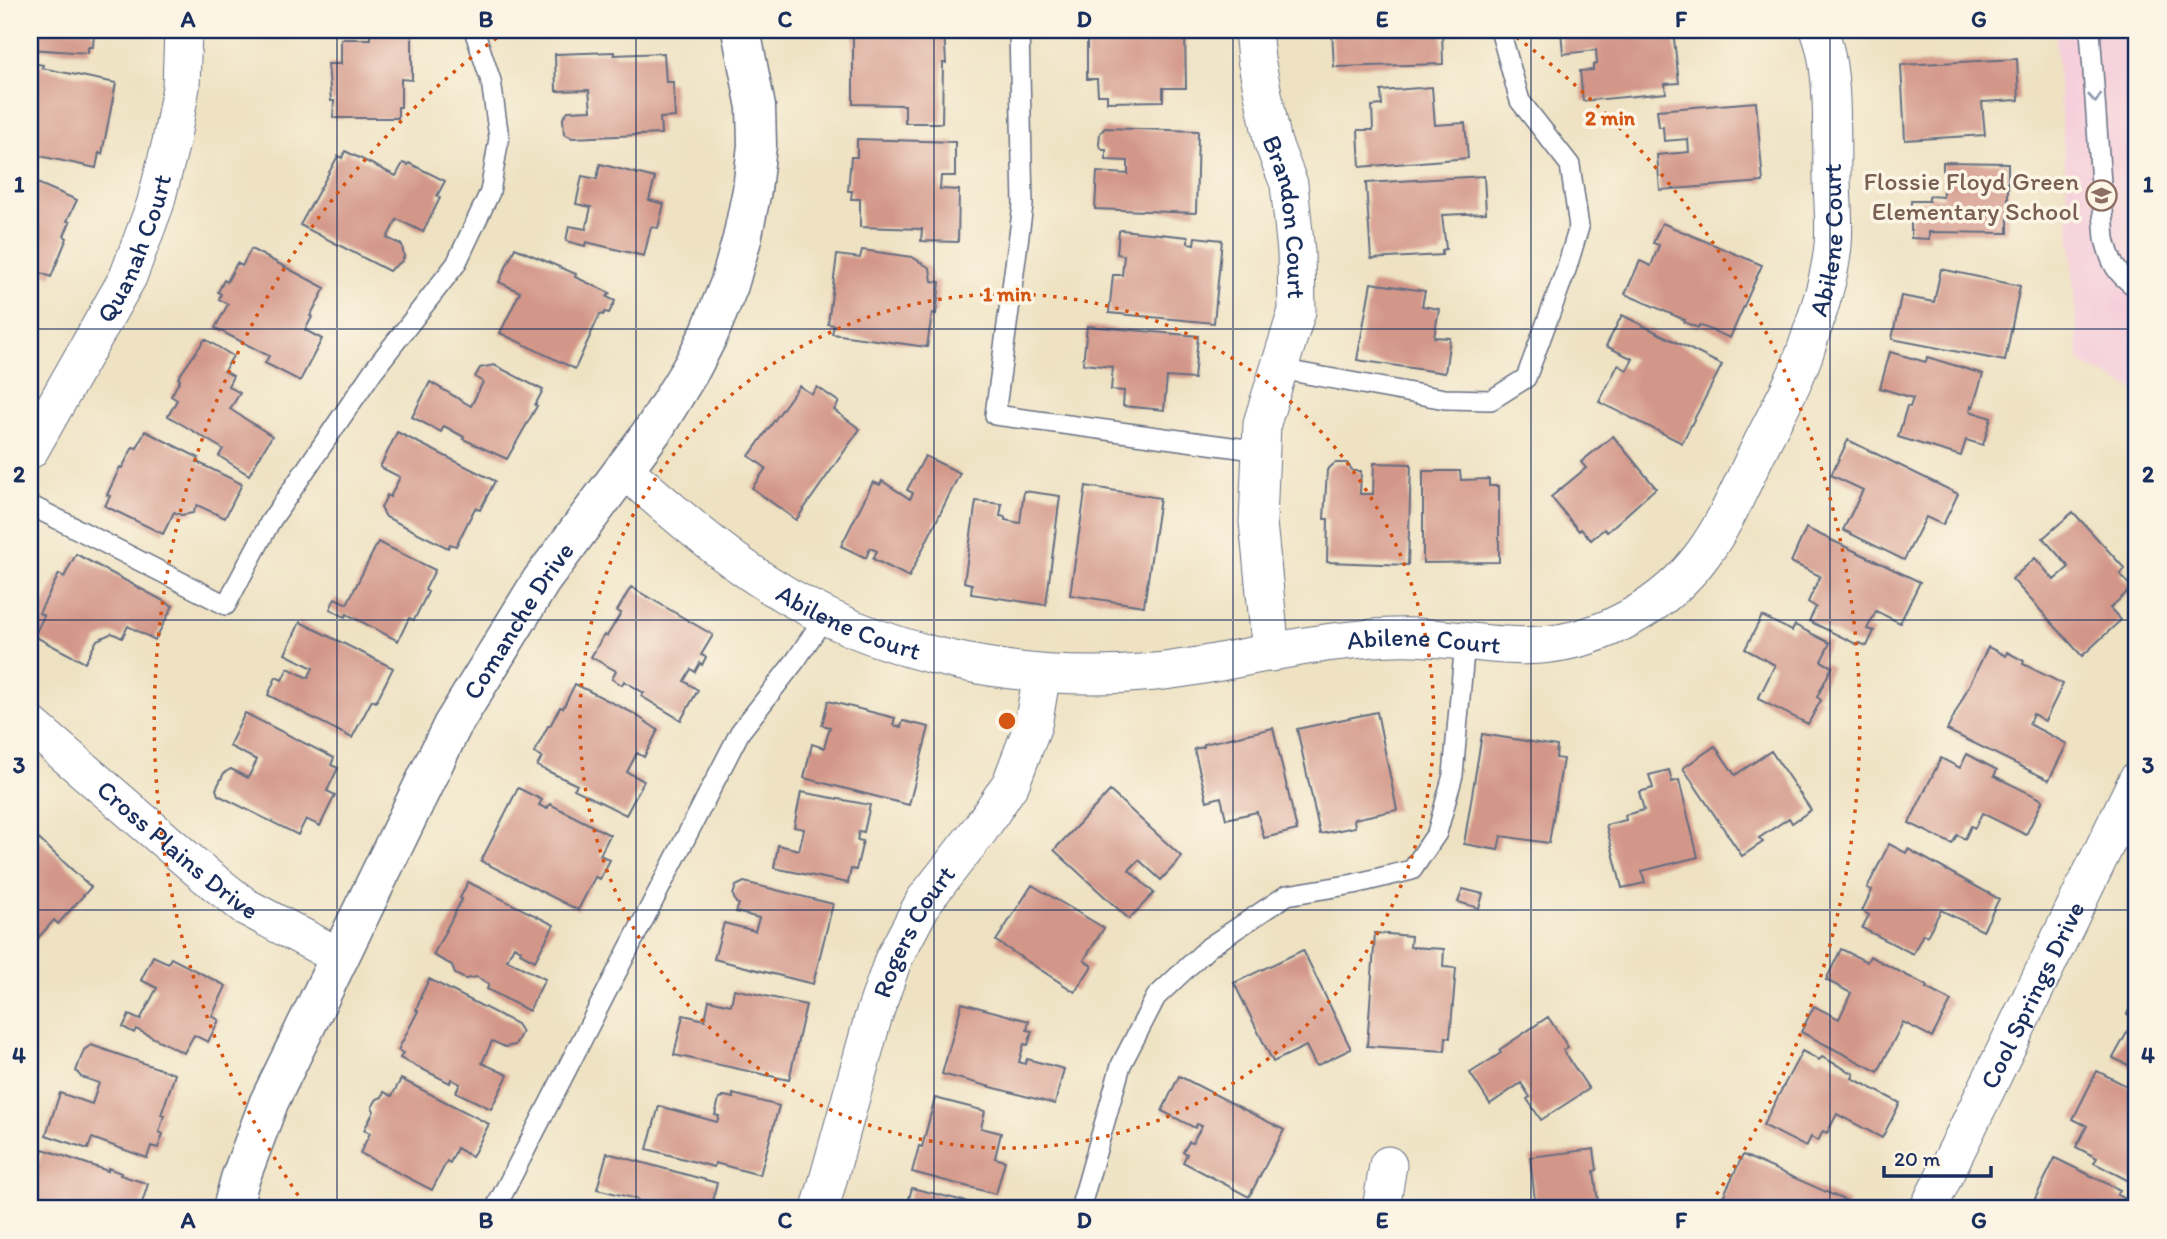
<svg xmlns="http://www.w3.org/2000/svg" width="2167" height="1239" font-family="Itim,sans-serif">
<rect width="100%" height="100%" fill="#fcf5e5"/>
<filter id="ink" filterUnits="userSpaceOnUse"><feTurbulence type="fractalNoise" baseFrequency=".0143" numOctaves="2"/><feDisplacementMap in="SourceGraphic" scale="14" xChannelSelector="R" yChannelSelector="G"/><feConvolveMatrix kernelMatrix="1 2 1 2 8 2 1 2 1" color-interpolation-filters="sRGB"/></filter>
<filter id="wash" filterUnits="userSpaceOnUse"><feTurbulence type="fractalNoise" baseFrequency=".00686" numOctaves="4" result="noise"/><feDisplacementMap in="SourceGraphic" scale="28" xChannelSelector="R" yChannelSelector="G"/><feGaussianBlur stdDeviation="1.57" result="paint"/><feColorMatrix in="noise" values="0 0 0 0 0 0 0 0 0 0 0 0 0 0 0 0 0 1.4 0 .05"/><feComposite in="paint" operator="in"/></filter>
<g filter="url(#wash)">
<rect width="100%" height="100%" fill="#eee2c2"/>
<path fill="#f5cfdb" d="M2055 30H2137V391L2079 362Z"/>
<g id="blocks">
<path fill="#d39789" d="M30 30H92L91 33H94L93 47H88V53L30 49Z
M370 30H412V80L401 79V107H398V118H333L334 101H331L328 64H341V39H370Z
M871 30H944L946 63H943L942 123H905V105L853 104V32H871Z
M1087 30H1185L1186 88H1163V101L1107 102V95H1098L1097 79H1087Z
M1332 30H1442L1443 64 1334 67Z
M1561 30H1673L1679 83 1665 84 1666 93 1583 101 1580 71 1593 70V65L1597 64 1596 50 1563 54Z
M614 52V55L664 53 666 82H673L675 117 660 118 661 134 572 138 564 134 563 118 568 111 591 110 589 90 556 91 555 54Z
M2017 59 2019 100 1982 102 1985 135 1905 140 1901 65Z
M33 63 43 65 42 68 116 83 102 154 99 153 96 168 30 154V66Z
M1432 87 1435 125 1465 123 1468 158 1360 167 1358 130H1373L1372 106 1382 105 1381 91Z
M1756 102 1763 182 1660 190 1657 155 1689 152 1688 139 1664 141 1663 127H1659L1657 110Z
M1105 128 1198 131 1196 213 1095 209 1097 172 1128 174V161L1106 160V150H1103L1099 145 1100 133Z
M857 139 955 142V176H941L940 189 959 190 958 242 921 241 922 229 860 227V199H851L852 191H848L851 157H857Z
M345 151 396 176 403 163 408 165 409 163 445 181 437 196 440 198 423 232 397 219 387 238 402 245 404 257 402 261 389 271 300 225 338 156 342 158Z
M1943 162 2008 163V233L1929 232V239L1911 238V201H1929V196L1943 197Z
M600 164 655 178 649 200 664 204 658 228 651 227 644 256 586 242 585 246 566 241 569 226 586 229 591 207 576 204 582 176 597 179Z
M1484 176 1486 213 1442 215 1446 249 1442 250V255L1371 259 1366 183Z
M30 180 77 200 67 221 70 222 64 236 67 238 51 277 41 273 37 282 30 279Z
M1662 223 1762 265 1730 338 1699 325 1698 328 1684 322 1685 320 1625 294 1640 261 1651 266 1659 245 1653 243Z
M1121 230 1188 237V243L1194 244 1195 237 1222 240 1214 323 1109 313 1113 275H1122L1124 255 1117 254 1119 231Z
M515 248 576 274 575 277 610 293 607 297 615 301 609 313 605 312 603 315 600 314 575 369 500 333 520 292 499 282Z
M251 249 325 288 310 316 312 317 305 330 322 339 300 381 265 363 269 356 215 328 228 304 219 299 221 294 218 292 224 280 227 282 237 263 242 266Z
M862 250 912 257 930 268 932 281 940 282 936 314 932 313 927 347 832 334 834 325 828 324 837 255 860 258Z
M1941 269 2020 286 2005 361 1892 339 1901 296 1934 302Z
M1371 283 1425 291 1422 306 1439 309 1434 337 1450 338 1445 373 1357 360Z
M1622 315 1722 365 1682 443 1599 402 1618 365 1627 370 1633 359 1606 346Z
M1087 326 1198 336 1194 379 1167 377 1164 410 1123 406 1124 391 1111 390 1113 367 1083 364Z
M205 339 233 356 224 371 233 376 228 386 240 393 230 409 272 436 249 475 219 456 223 449 168 416 177 400 171 396 180 380 178 378Z
M1890 352 1926 362 1927 357 1983 374 1973 407 1971 406 1970 411 1991 418 1983 445 1966 440 1961 456 1898 437 1907 406 1910 407 1913 398 1880 388Z
M494 365 543 390 535 405 537 406 507 459 463 439 464 437 444 426 441 432 412 417 430 382 471 406 483 382 475 377 480 368Z
M799 386 812 394 817 387 839 402 834 410 860 429 796 520 752 488 766 468 749 456Z
M145 431 199 458 197 462 242 484 225 518 197 505 193 513 181 515 174 512 163 534 105 506 110 496 107 495 120 467 122 468 133 447 137 448Z
M397 432 495 481 480 510 475 508 456 546 450 544 448 548 386 517 381 508 387 495 390 497 400 477 380 467Z
M1613 436 1656 488 1607 532 1604 529 1591 540 1581 529 1579 531 1551 497 1586 468 1581 462Z
M1848 440 1958 494 1943 525 1926 517 1904 560 1843 530 1863 490 1831 475Z
M925 456 960 473 909 577 873 559 877 551 870 548 866 558 841 546 873 482 880 485 882 481 910 499 913 493 907 490Z
M1335 463H1347L1353 471H1361L1360 494H1373L1374 463 1411 464 1408 565 1327 562 1328 519H1324L1327 470Z
M1423 471H1460L1461 480 1489 479V486H1499V562L1423 563Z
M1086 486 1160 498 1144 606 1070 595Z
M1024 491 1060 496 1046 605 971 594 972 584 964 582 976 501 1002 504 1000 516 1005 517V520L1020 523Z
M2073 512 2125 569 2120 574 2132 588 2110 608 2121 620 2082 656 2012 579 2035 558 2054 580 2069 567 2043 538Z
M1806 528 1920 582 1900 623 1876 611 1867 629 1874 631 1867 646 1859 643 1858 645 1809 621 1816 607 1808 602 1820 576 1791 562Z
M378 542 435 570 425 590 428 592 414 620 409 618 398 641 347 614 345 617 330 609 335 598 347 604Z
M76 554 173 606 155 640 128 626 122 638 112 633 97 640 85 663 34 636 44 616 39 613 59 574 64 577Z
M631 587 713 635 701 655 706 657 702 665 700 663 695 672 691 669 684 681 698 690 681 720 641 696 644 693 624 681 622 685 612 679 616 671 591 657 604 635 607 636 621 613 617 611Z
M1762 616 1792 631 1795 625 1830 643 1821 661 1832 667 1817 697 1821 700 1808 724 1758 699 1775 665 1745 649Z
M300 622 393 668 376 702 372 700 352 738 268 695 276 677 282 680 288 668 308 678 313 668 285 654Z
M1988 647 2006 656 2007 652 2024 661 2023 664 2063 684 2045 721 2033 714 2029 724 2067 744 2049 780 1947 730Z
M575 684 633 713 658 730 644 757 637 753 627 772 644 781 626 815 574 789 577 785 537 766 542 757 534 753 548 726H550L560 707 563 708Z
M828 701 895 718 893 725 901 727 903 721 929 727 909 805 804 778 812 744 824 748 830 727 822 725Z
M1377 712 1397 810 1354 819 1355 827 1320 834 1297 729Z
M245 713 334 758 331 765 338 768 327 791 335 795 320 826 306 819 298 835 218 795 216 789 224 773 231 769 248 778 257 760 229 746Z
M1273 728 1297 830 1264 838 1257 812 1226 819 1221 797 1207 801 1194 749 1204 747V744Z
M1482 734 1557 746 1556 758 1563 759 1549 843 1501 836 1498 850 1464 844Z
M1715 746 1735 775 1771 751 1811 810 1792 823 1789 818 1759 838 1763 842 1742 856 1683 768Z
M1967 754 1997 770 1994 776 2043 800 2026 835 1982 813 1975 828 1971 826 1965 839 1957 835 1952 844 1909 823 1941 758 1960 768Z
M1669 770 1672 782 1679 780 1698 857 1642 871 1645 883 1622 888 1606 825 1626 820 1625 815 1644 810 1639 792 1653 788 1649 775Z
M518 788 542 800 539 805 547 809 550 804 610 835 600 855 610 860 600 879 595 877 578 910 481 861Z
M1110 791 1182 857 1161 880 1139 860 1129 870 1154 893 1129 919 1054 850Z
M801 792 870 805 864 832 859 831 857 840 863 841 856 870 851 869 848 883 774 868 778 845 799 850 804 829 794 827Z
M30 831 91 887 58 924 54 920 30 947Z
M1889 844 1906 853 1908 849 1999 899 1983 931 1941 910 1927 936 1923 934 1913 954 1862 928 1869 915 1862 911 1872 890 1867 888Z
M468 882 554 925 535 961 520 953 521 950 514 946 507 960 545 979 529 1011 487 989 489 984 477 977 465 979 455 974 452 965 433 955 462 899 460 898Z
M744 882 833 904 813 984 714 959 724 923 755 931 759 918 736 912 739 904 736 903 733 895 736 886Z
M1032 885 1104 928 1084 960 1092 966 1075 992 996 941Z
M1463 889 1483 894 1479 908 1458 902Z
M1375 933 1411 936 1410 947 1444 949 1443 967 1456 968 1450 1038 1446 1037 1445 1051 1367 1046Z
M1841 949 1867 962 1870 956 1927 986 1926 988 1951 1001 1932 1037 1903 1022 1878 1072 1801 1032 1814 1006 1839 1019 1851 993 1826 980Z
M1303 950 1351 1049 1316 1066 1306 1046 1273 1062 1234 983Z
M153 956 168 963 171 958 226 986 212 1016 219 1020 208 1042 194 1035 184 1053 136 1029 134 1033 123 1027 129 1015 140 1020 157 988 141 980Z
M429 979 517 1024 522 1032 515 1045 505 1047 492 1041 482 1063 508 1075 491 1109 456 1092 460 1084 451 1079 450 1083 400 1058 403 1053 398 1050 418 1011 416 1010 421 998H420Z
M734 989 806 1005 789 1080 674 1055 683 1015 705 1020 709 1000 731 1005Z
M2137 994V1069L2113 1058 2135 1018 2127 1014Z
M962 1003 1029 1021 1027 1030 1032 1031 1028 1045 1024 1044 1019 1062 1025 1064 1027 1059 1064 1069 1055 1104 942 1074Z
M1548 1017 1568 1047 1563 1050 1589 1089 1541 1120 1527 1099 1530 1097 1521 1083 1490 1104 1470 1073 1501 1053 1499 1050Z
M91 1045 175 1074 161 1115 164 1116 159 1132 163 1134 158 1148 151 1146 147 1158 92 1138 88 1149 46 1135 60 1093 92 1104 99 1083 81 1077 76 1071 84 1050Z
M1802 1051 1819 1060 1822 1057 1854 1074 1852 1078 1900 1103 1882 1138 1837 1114 1827 1133 1823 1131 1818 1141 1811 1137 1806 1147 1763 1125Z
M2097 1071 2137 1091V1185L2094 1163 2097 1158 2076 1147 2087 1126 2073 1119Z
M1179 1076 1284 1130 1249 1197 1183 1162 1187 1154 1183 1152 1189 1142 1192 1143 1202 1126 1197 1124 1195 1128 1162 1111Z
M401 1079 489 1124 472 1157 457 1148 450 1163 447 1161 432 1190 360 1153 370 1133 364 1130 374 1111 372 1107 377 1099 382 1097 384 1092 392 1096Z
M733 1094 779 1106 760 1175 715 1163 714 1167 647 1149 659 1106 717 1122 719 1116 715 1115 719 1099 725 1096 733 1098Z
M935 1098 985 1111 981 1128 1001 1133 995 1158 1005 1161 996 1194 912 1172 919 1146 922 1147Z
M43 1149 108 1171V1168L121 1173 120 1175 148 1184 140 1209H30L36 1186 31 1185Z
M1594 1149 1597 1170 1594 1171 1599 1209H1505V1205L1535 1201 1530 1157Z
M607 1153 717 1183 710 1209H643L637 1199 597 1189Z
M1743 1155 1849 1202 1846 1209H1717Z
M2055 1158 2120 1190 2117 1195 2137 1204V1209H2030Z
M912 1188 992 1208V1209H906Z"/>
</g>
</g>
<g filter="url(#ink)">
<use href="#blocks" fill-opacity="0" stroke="#656e81" stroke-width="2"/>
<g fill="none" stroke-linecap="round" stroke-linejoin="round">
<defs>
<path id="lane" d="M1019 30 1023 205 995 415 1261 451
M2090 30 2105 239C2111 263 2116 274 2137 288
M1279 369 1445 399 1491 400 1526 378 1566 270 1579 227 1570 165 1520 101 1500 30
M30 505 226 605 270 522 373 371 456 264 490 192 499 138 491 81 474 30
M495 1209 740 732 796 660 826 615
M1080 1209 1121 1065 1156 997 1209 947 1287 895 1354 884 1412 870 1437 833 1453 775 1465 641"/>
<g id="street">
<path id="s1" d="M1253 30 1256 59 1273 143 1289 184 1296 252 1297 311 1262 423 1258 522 1271 653"/>
<path id="s2" d="M30 450 128 277 155 205 171 142 181 87 183 30"/>
<path id="s3" d="M623 469C669 508 714 549 765 582 878 656 1021 685 1155 672 1218 666 1279 647 1343 641 1371 638 1400 635 1429 638 1466 640 1504 648 1541 645 1604 640 1666 605 1703 554 1726 523 1742 483 1760 447 1776 414 1796 381 1807 346 1818 313 1830 279 1833 245 1835 222 1832 198 1832 176 1831 132 1835 70 1819 30"/>
<path id="s4" d="M30 724 205 875 246 907 340 957"/>
<path id="s5" d="M820 1209 873 1018 893 960 924 901 981 828 1011 783 1033 725 1042 674"/>
<path d="M1381 1209 1388 1165"/>
<path id="s6" d="M1928 1209 2137 780"/>
</g>
<g id="secondary">
<path id="s7" d="M232 1209 240 1179 269 1102 452 726 541 581 656 426 692 367 709 334 729 285 742 239 752 190 757 145 756 107 741 30"/>
</g>
</defs>
<use href="#lane" stroke="#656e81" stroke-width="22"/>
<use href="#street" stroke="#656e81" stroke-width="39"/>
<use href="#secondary" stroke="#656e81" stroke-width="41"/>
<use href="#lane" stroke="#fff" stroke-width="19"/>
<use href="#street" stroke="#fff" stroke-width="37"/>
<use href="#secondary" stroke="#fff" stroke-width="38"/>
</g>
<defs><path id="oneway-chevron" d="M-2-3.5L2.5 0L-2 3.5" fill="none" stroke-width="1.6" stroke-linecap="round" stroke-linejoin="round" transform="scale(1.75)"/></defs>
<use stroke="#8d97ae" href="#oneway-chevron" transform="translate(2095 98) rotate(86)"/>
</g>
<path fill="none" stroke="#1b2f5e" stroke-width="2" stroke-opacity="0.55" d="M337 30V1209M636 30V1209M934 30V1209M1233 30V1209M1531 30V1209M1830 30V1209M30 329H2137M30 620H2137M30 910H2137"/>
<g fill="none" stroke="#d45514" stroke-width="3.5" stroke-dasharray="3.5 7">
<circle cx="1007" cy="721" r="427"/>
<path d="M304 1204A853 853 0 0 1 506 31M1508 31A853 853 0 0 1 1710 1204"/>
</g>
<defs>
<symbol id="school-ring" viewBox="-11 -11 22 22"><circle r="9.5" fill="#fcf5e5" stroke="#8d6e63" stroke-width="1.5"/><path d="M0-5L7-2L0 1L-7-2ZM-4 1L0 2.5L4 1V4Q0 6-4 4Z" fill="#8d6e63"/></symbol>
</defs>
<g fill-rule="evenodd">
<use href="#school-ring" x="2084" y="178" width="35" height="35"/>
</g>
<g text-anchor="middle" stroke-width="7" stroke-linejoin="round" paint-order="stroke">
<g font-size="26" fill="#785e54" stroke="#fcf5e5" text-anchor="end">
<text x="2079" y="190">Flossie Floyd Green<tspan x="2079" dy="30">Elementary School</tspan></text>
</g>
<g font-size="26" fill="#1b2f5e" stroke="#fcf5e5">
<text dy="9" stroke="none"><textPath href="#s1" startOffset="191">Brandon Court</textPath></text>
<text dy="9" stroke="none"><textPath href="#s3" startOffset="1512">Abilene Court</textPath></text>
<text dy="9" stroke="none"><textPath href="#s2" startOffset="228">Quanah Court</textPath></text>
<text dy="9" stroke="none"><textPath href="#s3" startOffset="275">Abilene Court</textPath></text>
<text dy="9" stroke="none"><textPath href="#s7" startOffset="656">Comanche Drive</textPath></text>
<text dy="9" stroke="none"><textPath href="#s3" startOffset="861">Abilene Court</textPath></text>
<text dy="9" stroke="none"><textPath href="#s4" startOffset="194">Cross Plains Drive</textPath></text>
<text dy="9" stroke="none"><textPath href="#s5" startOffset="294">Rogers Court</textPath></text>
<text dy="9" stroke="none"><textPath href="#s6" startOffset="238">Cool Springs Drive</textPath></text>
</g>
</g>
<circle cx="1007" cy="721" r="10" fill="#d45514" stroke="#fcf5e5" stroke-width="3.5"/>
<g font-size="21" text-anchor="middle" font-weight="bold" fill="#d45514" stroke="#fcf5e5" stroke-width="7" stroke-linejoin="round" paint-order="stroke">
<text x="1610" y="125">2 min</text>
<text x="1007" y="301">1 min</text>
</g>
<rect width="2167" height="1239" fill="none" stroke="#fcf5e5" stroke-width="77"/>
<path d="M1884 1166v10h107v-10" fill="none" stroke="#1b2f5e" stroke-width="3.5"/>
<text x="1894" y="1166" font-size="21" fill="#1b2f5e" stroke="#fcf5e5" stroke-width="5" paint-order="stroke">20 m</text>
<rect x="38" y="38" width="2090" height="1162" fill="none" stroke="#1b2f5e" stroke-width="2.5"/>
<g font-size="23" text-anchor="middle" font-weight="bold" fill="#1b2f5e">
<text x="188" y="27">A</text>
<text x="486" y="27">B</text>
<text x="785" y="27">C</text>
<text x="1084" y="27">D</text>
<text x="1382" y="27">E</text>
<text x="1681" y="27">F</text>
<text x="1979" y="27">G</text>
<text x="19" y="192">1</text>
<text x="2148" y="192">1</text>
<text x="19" y="482">2</text>
<text x="2148" y="482">2</text>
<text x="19" y="773">3</text>
<text x="2148" y="773">3</text>
<text x="19" y="1063">4</text>
<text x="2148" y="1063">4</text>
<text x="188" y="1228">A</text>
<text x="486" y="1228">B</text>
<text x="785" y="1228">C</text>
<text x="1084" y="1228">D</text>
<text x="1382" y="1228">E</text>
<text x="1681" y="1228">F</text>
<text x="1979" y="1228">G</text>
</g>
</svg>
